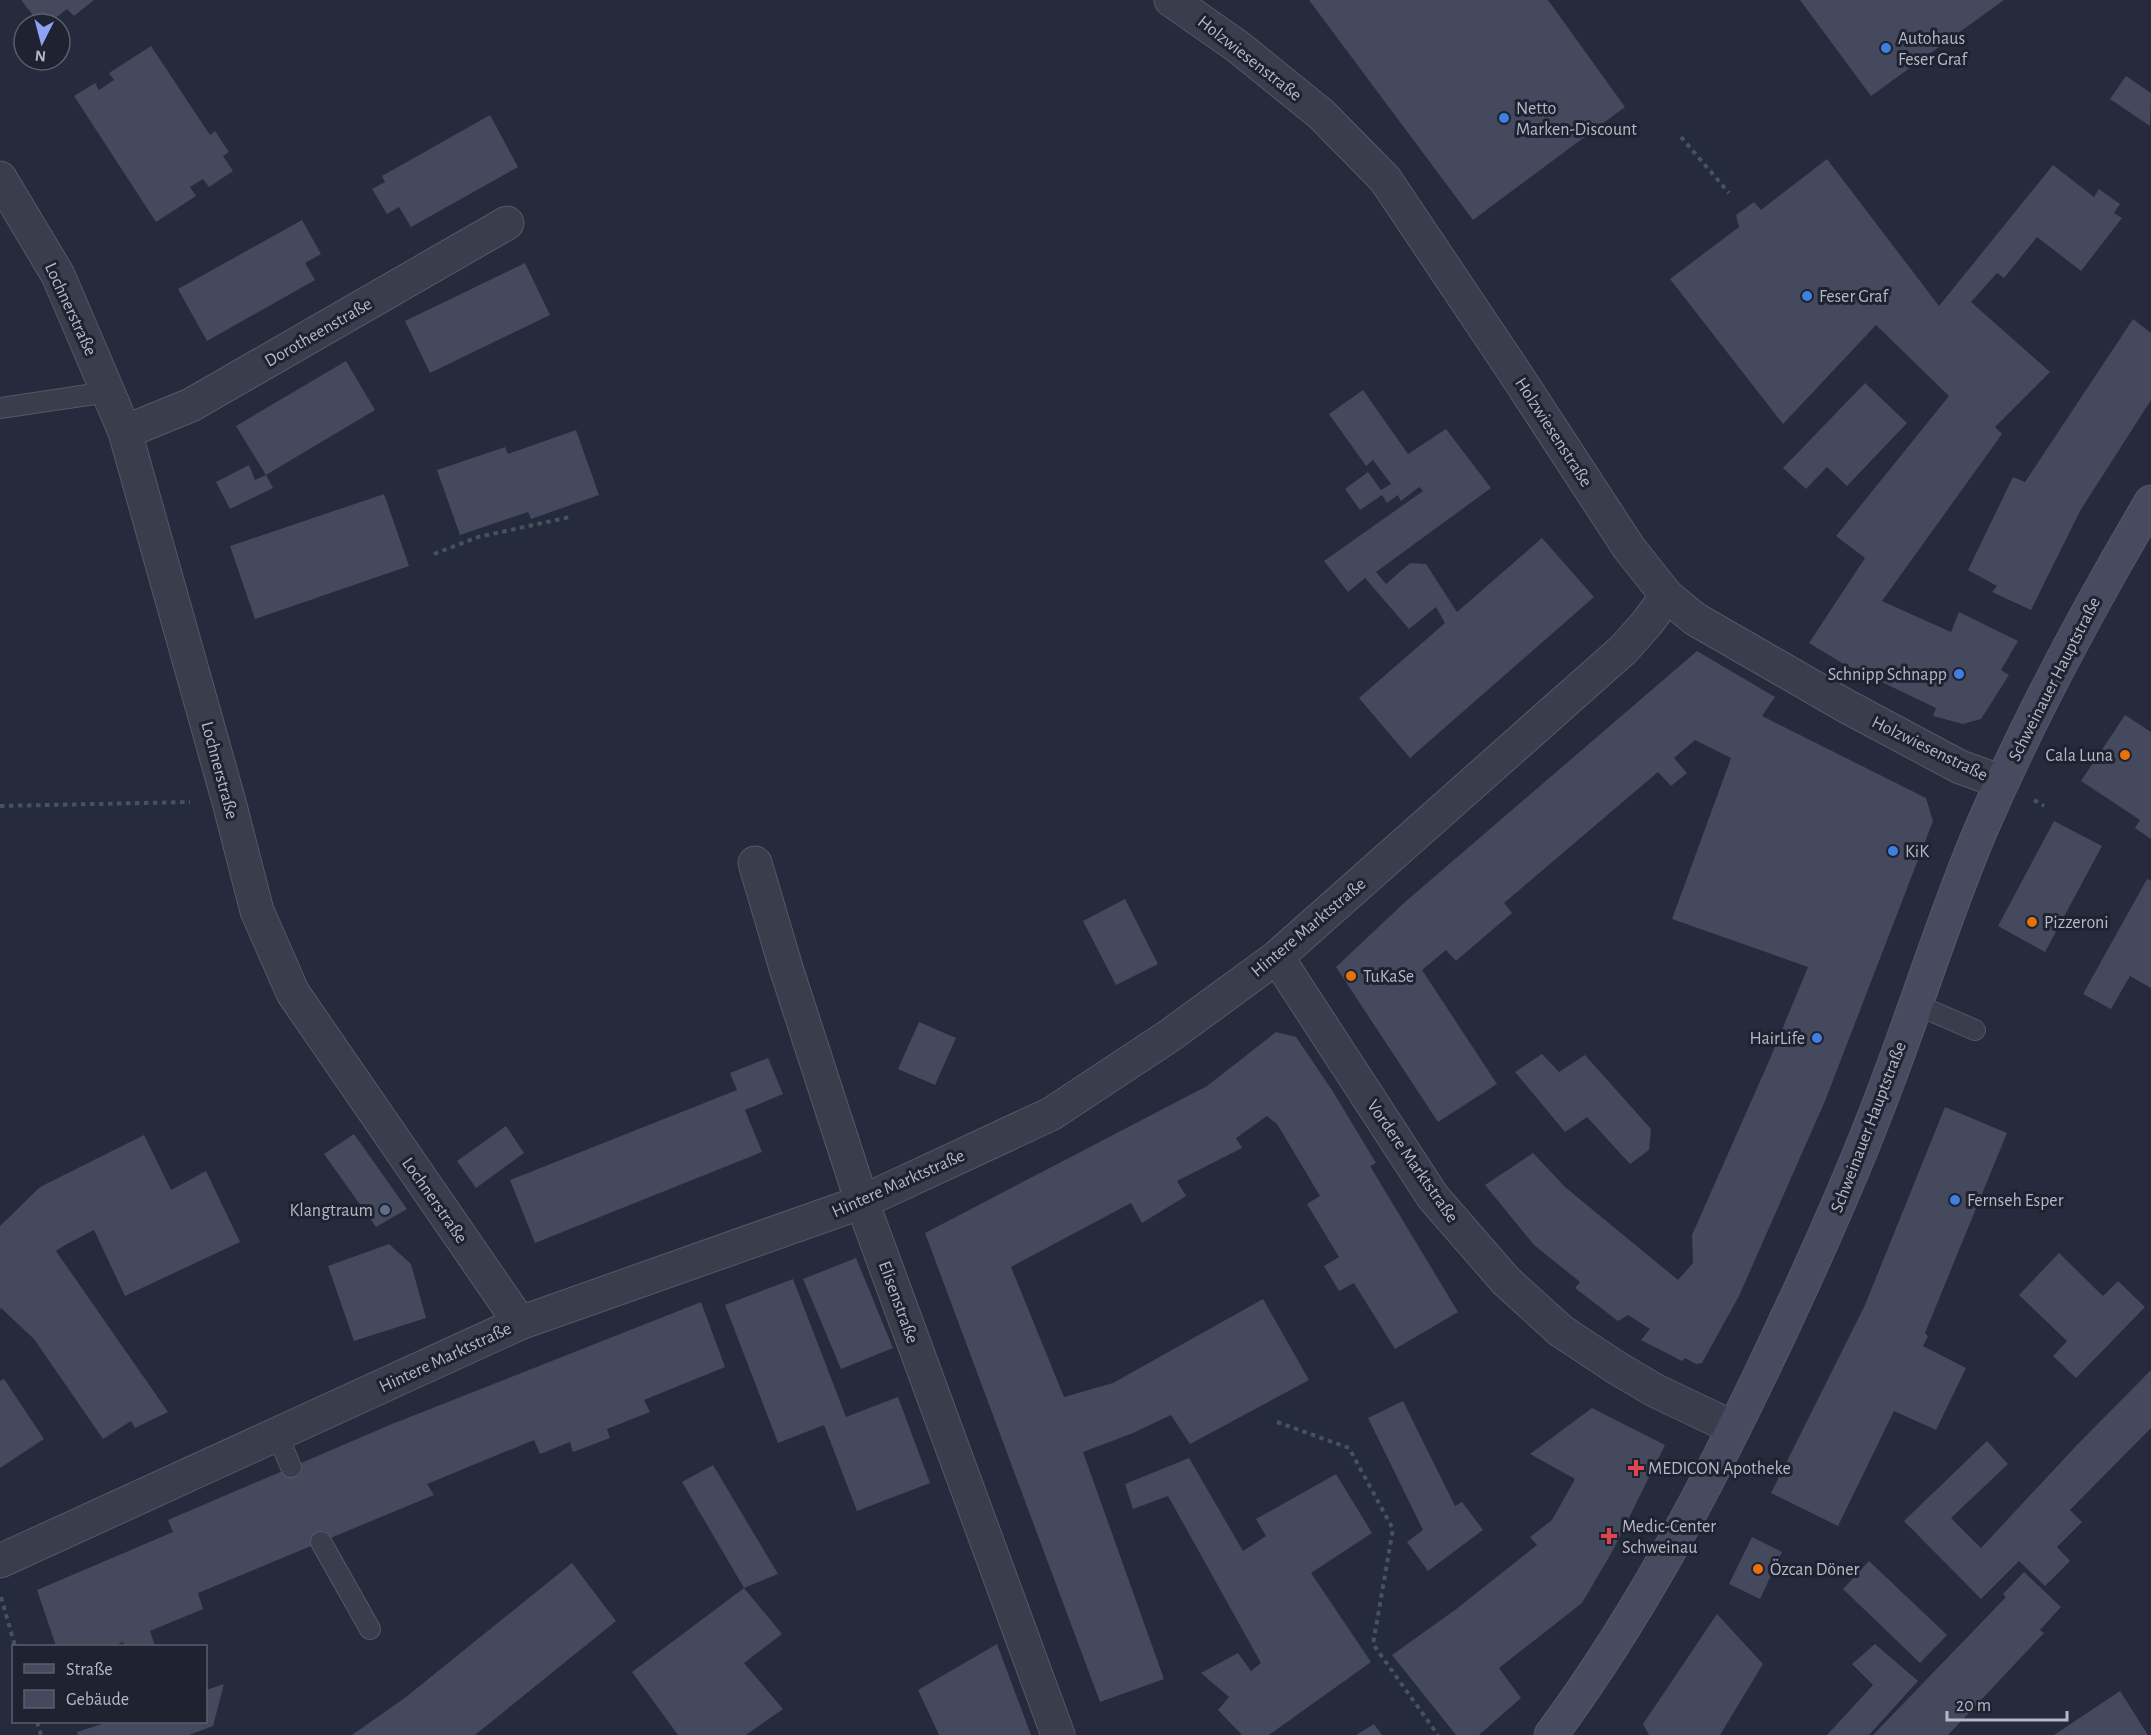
<svg xmlns="http://www.w3.org/2000/svg" width="2151" height="1735" font-family="'Alegreya Sans',sans-serif">
<rect width="100%" height="100%" fill="#252a3c"/>
<path fill="#44495d" d="M21 0H94L74 16 67 9 48 24H40Z
M1309 0H1548L1625 107 1473 220Z
M1800 0H2004L1871 96Z
M151 46 210 135 215 131 229 152 223 156 233 171 209 187 203 179 190 187 196 196 156 222 74 96 95 83 99 90 114 80 109 73Z
M2126 76 2151 93 2150 126 2110 99Z
M490 115 518 167 411 227 399 207 387 214 372 189 385 182 382 176Z
M1827 159 1939 306 2053 165 2094 197 2099 189 2120 204 2114 213 2122 218 2081 271 2037 237 2004 278 1997 273 1971 302 2050 372 1995 427 2002 434 1882 601 1951 632 1959 612 2018 641 2001 670 2009 675 1981 719 1963 724 1933 716 1936 708 1842 663 1809 643 1865 558 1836 536 1949 396 1876 325 1783 424 1670 279 1739 227 1736 215 1754 202 1761 210Z
M302 220 321 254 305 263 315 280 207 341 178 289Z
M525 263 550 315 430 373 405 321Z
M2133 319 2151 333V400L2080 511 2031 610 1992 592 1997 586 1968 570 2013 477 2025 482Z
M346 361 375 410 266 475 236 426Z
M1865 383 1907 423 1847 486 1827 467 1806 489 1783 468Z
M1363 390 1408 454 1446 429 1491 488 1376 572 1386 584 1410 563 1426 564 1457 612 1542 538 1594 597 1410 758 1359 698 1445 623 1436 607 1409 629 1365 578 1348 592 1324 561 1423 491 1419 487 1401 501 1398 495 1387 503 1382 495 1360 510 1345 489 1368 472 1381 490 1391 484 1373 460 1366 466 1329 414Z
M576 430 599 495 531 519 528 512 460 535 437 470 505 447 508 454Z
M249 465 255 480 266 475 273 488 230 509 216 482Z
M384 494 409 566 255 619 230 546Z
M1697 651 1775 697 1762 716 1926 798 1933 821 1825 1101 1739 1296 1702 1363 1696 1364 1685 1358 1682 1361 1641 1340 1650 1329 1628 1315 1618 1321 1575 1288 1580 1282 1534 1245 1485 1185 1533 1153 1565 1187 1678 1280 1693 1263 1692 1235 1769 1061 1808 967 1672 919 1731 758 1695 740 1674 758 1687 773 1671 786 1658 772 1504 903 1512 913 1456 961 1446 950 1422 970 1497 1084 1438 1122 1336 967 1405 902Z
M2125 715 2151 732V839L2135 828 2140 820 2081 781Z
M2054 821 2102 846 2045 952 1998 926Z
M2147 879 2151 881V988L2130 976 2111 1009 2083 994Z
M1125 899 1158 964 1116 985 1083 921Z
M919 1022 956 1038 935 1085 898 1069Z
M1276 1032 1296 1037 1332 1090 1376 1163 1370 1166 1458 1312 1395 1349 1354 1283 1339 1291 1324 1266 1339 1257 1307 1204 1320 1196 1277 1124 1267 1116 1236 1138 1242 1148 1177 1181 1186 1196 1142 1223 1131 1203 1011 1267 1064 1397 1113 1383 1263 1299 1309 1380 1190 1444 1171 1415 1133 1433 1083 1452 1164 1679 1100 1702 925 1233 1207 1086Z
M1542 1054 1559 1072 1585 1055 1651 1129 1649 1150 1630 1164 1587 1117 1565 1132 1515 1072Z
M768 1058 783 1094 745 1110 762 1152 535 1243 510 1180 737 1090 730 1073Z
M1945 1107 2007 1133 1925 1333 1928 1336 1923 1346 1966 1368 1936 1430 1894 1411 1838 1526 1771 1493 1865 1305Z
M506 1126 524 1153 476 1188 457 1161Z
M354 1134 407 1209 376 1227 324 1154Z
M144 1135 171 1190 206 1171 240 1242 125 1296 94 1230 65 1245 56 1251 168 1412 135 1428 131 1421 103 1439 34 1339 1 1308 0 1310V1226L40 1187Z
M389 1244 411 1264 426 1318 354 1341 328 1266Z
M2059 1253 2103 1296 2118 1281 2145 1307 2076 1378 2053 1356 2067 1341 2019 1295Z
M856 1258 893 1348 841 1369 803 1279Z
M793 1279 846 1417 898 1397 930 1483 857 1511 824 1425 778 1443 725 1305Z
M701 1302 725 1367 644 1400 650 1412 607 1429 610 1438 573 1452 570 1442 540 1454 534 1440 427 1484 434 1495 198 1593 203 1609 150 1631 155 1646H124L123 1642 113 1646H56L37 1590 173 1532 168 1520 392 1424Z
M2151 1370V1428L2070 1510 2082 1522 2057 1547 2070 1561 2045 1586 2019 1561 1981 1599 1904 1521 1987 1441 2008 1464 1951 1518 1981 1548 2076 1446Z
M4 1379 44 1439 0 1468V1381Z
M1403 1401 1455 1506 1462 1502 1483 1530 1428 1571 1407 1542 1423 1530 1368 1418Z
M1592 1408 1665 1445 1612 1552 1582 1603 1499 1668 1521 1698 1479 1735H1456L1392 1655 1455 1610 1537 1545 1530 1537 1552 1520 1575 1479 1530 1454Z
M1189 1458 1243 1551 1266 1536 1256 1519 1336 1474 1372 1533 1311 1573 1371 1662 1269 1735H1242L1218 1710 1229 1697 1201 1673 1238 1653 1251 1671 1261 1663 1168 1496 1133 1509 1125 1484Z
M713 1465 778 1574 744 1588 682 1482Z
M1752 1537 1782 1552 1760 1599 1729 1584Z
M1869 1561 1947 1635 1920 1663 1843 1589Z
M572 1563 616 1621 475 1735H352L406 1697Z
M2024 1572 2061 1607 2040 1630 2044 1633 1948 1735H1873L2006 1597 2003 1594Z
M744 1588 782 1634 744 1663 783 1709 746 1735H678L632 1672Z
M1717 1614 1763 1664 1720 1735H1649L1643 1724Z
M997 1644 1031 1735H939L918 1690Z
M1875 1644 1918 1681 1869 1735H1827L1873 1685 1852 1664Z
M224 1684 213 1726 189 1735H78L77 1732 108 1722H206V1690Z
M2120 1691 2148 1735H2054Z
M1374 1724 1382 1735H1356Z"/>
<g fill="none" stroke-linecap="round" stroke-linejoin="round">
<defs>
<path id="service" d="M0 408 108 392
M1915 1004 1975 1030
M277 1434 291 1467
M321 1542 370 1629"/>
<path id="minor" d="M1171 0 1237 46 1321 114 1385 179 1513 370 1629 548 1667 596 1695 619 1846 706 1960 767 2002 782
M0 178 58 275 125 432 229 802 257 911 293 993 520 1323
M125 432 191 405 507 223
M755 863 786 968 862 1202 1058 1735
M1277 957 1433 1197 1506 1281 1561 1331 1617 1368 1656 1391 1734 1428
M0 1561 520 1323 862 1202 1051 1114 1169 1036 1277 957 1624 649 1647 623 1667 596"/>
<path id="secondary" d="M1551 1735C1635 1621 1701 1498 1762 1371 1807 1277 1850 1183 1886 1086 1919 1000 1946 911 1982 827 2031 714 2089 607 2151 502"/>
</defs>
<use href="#service" stroke="#545867" stroke-width="22"/>
<use href="#minor" stroke="#545867" stroke-width="35"/>
<use href="#secondary" stroke="#545867" stroke-width="35"/>
<path stroke="#45535a" stroke-width="4" stroke-dasharray="4.5 4.5" stroke-linecap="butt" d="M1681 137 1729 193
M434 554 478 537 570 517
M2034 800 2044 806
M0 806 190 802
M1277 1422 1349 1448 1393 1529 1373 1644 1438 1735
M1 1597 15 1646
M37 1722 41 1735"/>
<use href="#service" stroke="#393d4c" stroke-width="20"/>
<use href="#minor" stroke="#393d4c" stroke-width="33"/>
<use href="#secondary" stroke="#474b5f" stroke-width="33"/>
</g>
<g fill="#3f7fe0" stroke="#1e2231" stroke-width="2">
<circle cx="1886" cy="48" r="6"/>
<circle cx="1504" cy="118" r="6"/>
<circle cx="1807" cy="296" r="6"/>
<circle cx="1959" cy="674" r="6"/>
<circle cx="1893" cy="851" r="6"/>
<circle cx="1817" cy="1038" r="6"/>
<circle cx="1955" cy="1200" r="6"/>
</g>
<g fill="#e8710a" stroke="#1e2231" stroke-width="2">
<circle cx="2125" cy="755" r="6"/>
<circle cx="2032" cy="922" r="6"/>
<circle cx="1351" cy="976" r="6"/>
<circle cx="1758" cy="1569" r="6"/>
</g>
<circle fill="#5c6f8a" stroke="#1e2231" stroke-width="2" cx="385" cy="1210" r="6"/>
<g fill="#e0444e" stroke="#1e2231" stroke-width="2">
<path d="M1633 1459h6v6h6v6h-6v6h-6v-6h-6v-6h6z"/>
<path d="M1606 1527h6v6h6v6h-6v6h-6v-6h-6v-6h6z"/>
</g>
<g text-anchor="middle" stroke-width="6" stroke-linejoin="round" paint-order="stroke">
<g font-size="18" fill="#b4b8c7" stroke="#1e2231" text-anchor="start">
<text x="1898" y="44">Autohaus<tspan x="1898" dy="21">Feser Graf</tspan></text>
<text x="1516" y="114">Netto<tspan x="1516" dy="21">Marken-Discount</tspan></text>
<text x="1819" y="302">Feser Graf</text>
<text x="1947" y="680" text-anchor="end">Schnipp Schnapp</text>
<text x="2113" y="761" text-anchor="end">Cala Luna</text>
<text x="1905" y="857">KiK</text>
<text x="2044" y="928">Pizzeroni</text>
<text x="1363" y="982">TuKaSe</text>
<text x="1805" y="1044" text-anchor="end">HairLife</text>
<text x="1967" y="1206">Fernseh Esper</text>
<text x="373" y="1216" text-anchor="end">Klangtraum</text>
<text x="1648" y="1474">MEDICON Apotheke</text>
<text x="1622" y="1532">Medic-Center<tspan x="1622" dy="21">Schweinau</tspan></text>
<text x="1770" y="1575">Özcan Döner</text>
</g>
<g font-size="18" fill="#b4b8c7" stroke="#1e2231">
<text transform="translate(1250 58) rotate(38)" y="6">Holzwiesenstraße</text>
<text transform="translate(71 309) rotate(65)" y="6">Lochnerstraße</text>
<text transform="translate(318 332) rotate(-30)" y="6">Dorotheenstraße</text>
<text transform="translate(1554 432) rotate(57)" y="6">Holzwiesenstraße</text>
<text transform="translate(2054 679) rotate(-63)" y="6">Schweinauer Hauptstraße</text>
<text transform="translate(1930 748) rotate(26)" y="6">Holzwiesenstraße</text>
<text transform="translate(220 770) rotate(75)" y="6">Lochnerstraße</text>
<text transform="translate(1308 927) rotate(-40)" y="6">Hintere Marktstraße</text>
<text transform="translate(1868 1127) rotate(-69)" y="6">Schweinauer Hauptstraße</text>
<text transform="translate(1413 1161) rotate(55)" y="6">Vordere Marktstraße</text>
<text transform="translate(898 1183) rotate(-24)" y="6">Hintere Marktstraße</text>
<text transform="translate(435 1200) rotate(55)" y="6">Lochnerstraße</text>
<text transform="translate(899 1302) rotate(70)" y="6">Elisenstraße</text>
<text transform="translate(445 1357) rotate(-25)" y="6">Hintere Marktstraße</text>
</g>
</g>
<rect x="12" y="1645" width="195" height="78" fill="#1e2231" stroke="#5a5e6d" stroke-width="1.5"/>
<rect x="24" y="1664" width="30" height="9" fill="#474b5f" stroke="#5a5e6d" stroke-width="1.5"/>
<text x="66" y="1675" font-size="18" fill="#b4b8c7">Straße</text>
<rect x="24" y="1690" width="30" height="18" fill="#44495d" stroke="#5a5e6d" stroke-width="1.5"/>
<text x="66" y="1705" font-size="18" fill="#b4b8c7">Gebäude</text>
<g transform="translate(42 42) rotate(186)"><circle r="28" fill="#1e2231" stroke="#5a5e6d" stroke-width="1.5"/>
<path d="M0-4.5L10 22L0 15L-10 22Z" fill="#8fa1f2"/>
<text y="-9" font-size="16" font-weight="bold" text-anchor="middle" fill="#b4b8c7">N</text>
</g>
<path d="M1947 1711v9h120v-9" fill="none" stroke="#b4b8c7" stroke-width="3"/>
<text x="1956" y="1711" font-size="18" fill="#b4b8c7" stroke="#1e2231" stroke-width="4.5" paint-order="stroke">20 m</text>
</svg>
